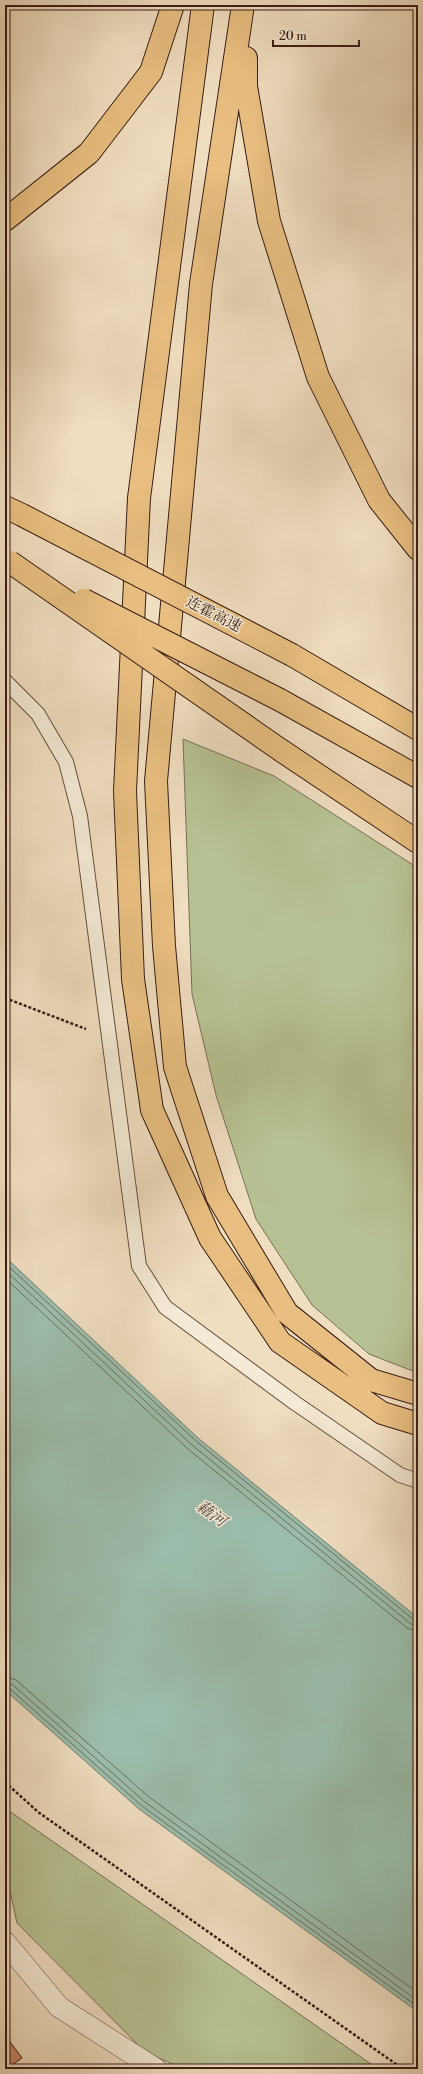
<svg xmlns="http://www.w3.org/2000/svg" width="423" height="2074" font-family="'Libre Bodoni','Noto Serif SC',serif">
<rect width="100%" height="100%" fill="#f0dec0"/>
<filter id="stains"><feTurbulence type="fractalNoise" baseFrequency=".005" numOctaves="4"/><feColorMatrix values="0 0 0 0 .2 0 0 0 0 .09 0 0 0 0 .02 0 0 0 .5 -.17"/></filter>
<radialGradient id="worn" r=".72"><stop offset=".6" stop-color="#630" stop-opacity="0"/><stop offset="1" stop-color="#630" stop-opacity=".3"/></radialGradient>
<path fill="#b7c294" stroke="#777054" d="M183 739 274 776 418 868V1373L369 1354 312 1305 256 1219 216 1095 192 994Z
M5 1808 378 2069H184L145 2052 17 1923 5 1869Z"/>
<path fill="#9bbdac" stroke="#737d6f" d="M5 1257 198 1438 418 1618V2012L139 1809 5 1690Z"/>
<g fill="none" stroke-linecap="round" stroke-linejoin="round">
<path stroke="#696d60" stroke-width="1" d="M5 1263 196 1441 414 1620 418 1621
M5 1270 192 1445 411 1624 418 1626
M5 1278 188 1449 407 1628 418 1632
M5 1676 16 1680 149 1797 418 1993
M5 1682 13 1685 145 1802 418 2001
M5 1687 9 1688 142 1806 418 2007"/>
</g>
<path fill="#ca8567" stroke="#371d13" d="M5 2035 22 2058 6 2069H5Z"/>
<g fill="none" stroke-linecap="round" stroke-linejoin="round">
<defs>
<path id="service" d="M5 681 38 714 66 762 80 816 139 1266 165 1307 295 1403 400 1475 418 1481"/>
<path id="pedestrian" d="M5 1942 59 2007 156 2069"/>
<path id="motorway" d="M203 5 139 498 125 791 133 979 152 1110 210 1238 280 1342 382 1413 418 1424
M243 5 201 284 156 781 164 946 175 1067 217 1196 287 1313 371 1380 418 1394
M246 58V86L269 221 318 377 379 500 418 549
M5 220 89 153 151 72 173 5
M5 507 22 515
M292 655 418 729
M280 700 418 777
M282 751 418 842"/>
</defs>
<use href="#service" stroke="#654d3e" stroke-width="16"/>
<use href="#pedestrian" stroke="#654d3e" stroke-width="22"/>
<use href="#motorway" stroke="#371d13" stroke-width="24"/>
<path stroke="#371d13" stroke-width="2.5" stroke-dasharray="3 2" stroke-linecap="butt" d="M5 998 86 1029
M5 1782 38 1812 403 2069"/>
<use href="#service" stroke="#f5ead6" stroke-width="14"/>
<use href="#pedestrian" stroke="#f5ead6" stroke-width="21"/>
<use href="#motorway" stroke="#e8bf80" stroke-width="22"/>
<defs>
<path id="motorway-bridge" d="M22 515 292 655
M10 562 282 751
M84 600 280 700"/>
</defs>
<use href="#motorway-bridge" stroke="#371d13" stroke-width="24" stroke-linecap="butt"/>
<use href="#motorway-bridge" stroke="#e8bf80" stroke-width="22"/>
</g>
<g text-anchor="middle" stroke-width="3" stroke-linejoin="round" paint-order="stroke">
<g font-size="15" fill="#371d13" stroke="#f5ead6">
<text transform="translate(214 614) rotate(27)" y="5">连霍高速</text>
</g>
<g font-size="16" font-style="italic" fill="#554d41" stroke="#f5ead6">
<text transform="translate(212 1513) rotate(36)" y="6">藉河</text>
</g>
</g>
<rect width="423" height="2074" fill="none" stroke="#f0dec0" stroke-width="20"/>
<rect x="6" y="6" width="411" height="2062" fill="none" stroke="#371d13" stroke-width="2"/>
<rect x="10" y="10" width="403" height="2054" fill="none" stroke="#371d13"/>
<path d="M273 40v6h86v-6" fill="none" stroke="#371d13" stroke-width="2"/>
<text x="279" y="40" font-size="12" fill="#371d13" stroke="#f5ead6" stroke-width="3" paint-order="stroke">20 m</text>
<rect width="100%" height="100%" filter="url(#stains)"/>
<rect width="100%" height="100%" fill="url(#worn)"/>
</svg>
